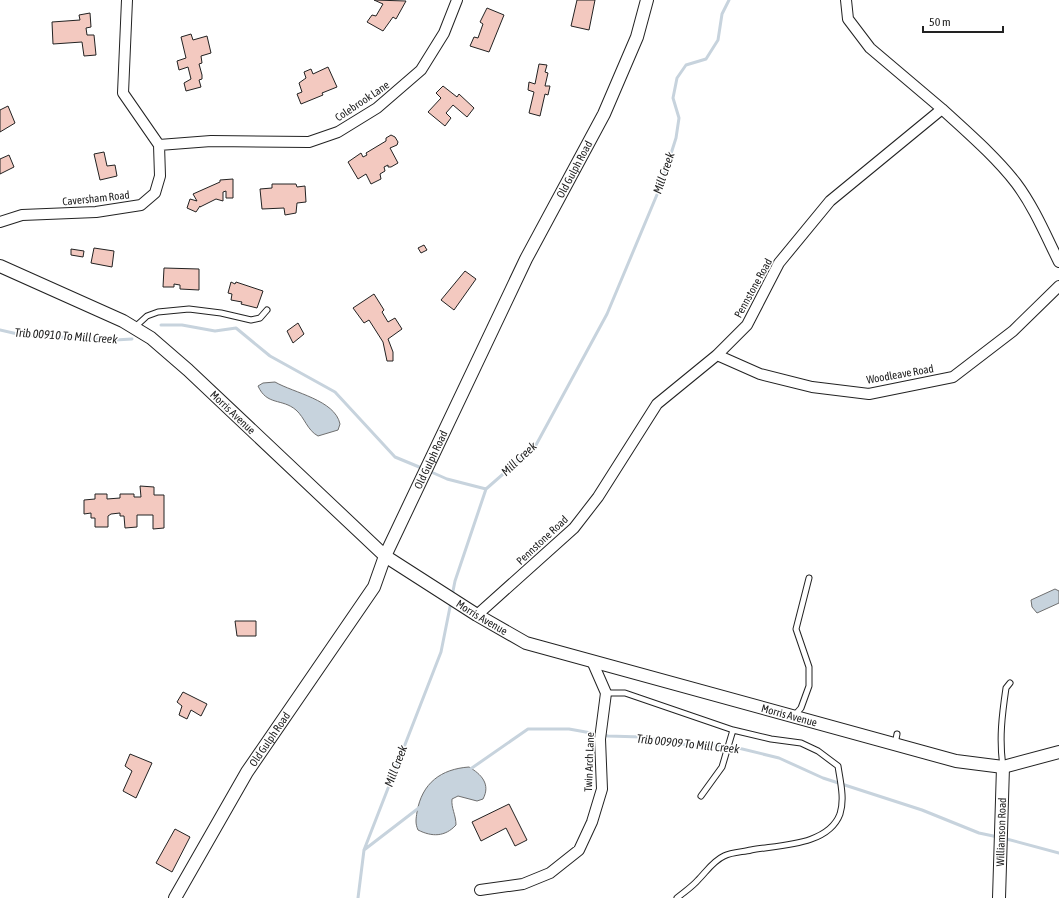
<svg xmlns="http://www.w3.org/2000/svg" width="1059" height="898" font-family="'Asap Condensed',sans-serif">
<rect width="100%" height="100%" fill="#fff"/>
<path fill="#c7d3dd" stroke="#6f6f6f" d="M275 382C294 393 335 400 340 424L338 430 318 436C307 430 305 418 296 410 282 398 267 406 258 386L263 383Z
M1055 589 1059 591V603L1037 613 1032 607 1031 600Z
M469 767C481 774 491 784 483 799L477 801 458 796 452 799C451 808 456 815 456 825 445 837 432 837 418 830 415 823 416 819 417 812 422 783 441 769 469 767Z"/>
<g fill="none" stroke-linecap="round" stroke-linejoin="round">
<path stroke="#c7d3dd" stroke-width="3" d="M161 325H182L215 331 236 328 270 356 335 392 395 457 424 469
M0 330 22 335 115 340 132 339
M429 471 447 479 486 489
M452 596 455 581 486 489 536 445 607 314 661 185 676 138 679 118 673 98 677 78 686 65 706 59 718 40 722 14 729 0
M469 770 528 729H569L608 736 642 737 687 745 730 746 779 758 823 778 922 810 979 833 998 837
M1003 838 1059 853
M364 850 420 807
M358 898 364 850 441 652 451 602"/>
</g>
<path fill="#f3c9c0" stroke="#222" d="M374 0 406 1 396 19 393 17 383 31 367 22 372 15 376 16 383 4Z
M577 0H595L589 30 571 26Z
M487 8 504 15 489 52 470 46 474 37 478 38 483 24 480 22Z
M90 13 91 27 86 28 87 35H94L96 55 84 56 82 42 53 44 52 22 80 20 79 15Z
M191 34 193 40 207 36 211 53 201 56 202 63 199 64 202 75V79L199 80 201 87 186 91 184 83 191 79 188 67 179 70 177 61 186 58 181 37Z
M539 64 547 65 545 72 548 73 545 86H550L548 95 545 94 540 116 529 113 534 92 528 90 529 82 535 84Z
M328 67 337 87 322 93 323 95 301 104 297 94 302 92 299 83 306 78 304 72 311 69 313 74Z
M443 86 457 97 459 94 474 108 467 117 453 105 446 113 451 118 445 126 428 112 441 98 436 93Z
M8 106 15 123 0 132V110Z
M391 135 395 137 398 142 397 145 390 148 398 163 391 167H388V165L384 167 385 171 380 174 381 179 371 184 366 174 358 179 348 162 361 153 363 157 367 155 366 153 386 141V138Z
M104 152 107 166 115 165 117 176 100 180 94 154Z
M9 155 14 167 0 174V159Z
M233 179V198H226V191L223 192V201L216 199 200 207V206L196 212 187 208 190 199 197 201 193 194 220 182V180Z
M272 184H296L297 187 305 186 306 202 297 203 296 213 285 215 284 208 262 209 260 189 272 188Z
M424 245 427 250 421 253 418 248Z
M94 248 114 251 112 267 91 263Z
M71 249 84 251 83 257 71 255Z
M164 268 199 269V290L180 289V285L174 284V287H163Z
M465 271 476 279 454 310 441 300Z
M231 282 235 284 236 282 263 291 257 308 241 304 242 302 231 300 232 294 228 293Z
M374 294 384 310 382 312 388 322 395 318 402 329 388 339 393 352V361H387L383 342 369 320 364 323 353 308Z
M298 323 304 334 293 343 287 331Z
M140 486 154 487V495H164V528L153 529V515H137V527L125 528 124 516H120V513L111 514 108 516V527H95V518H91V513L84 514V500L95 499V494H107V499L120 498V494H134V497H141Z
M235 621H256V636H237Z
M183 692 207 704 201 716 191 710 187 719 179 715 182 706 177 702Z
M130 754 152 763 136 798 123 791 132 771 125 766Z
M509 804 527 840 515 846 506 828 481 841 472 822Z
M175 829 190 837 172 872 156 863Z"/>
<g fill="none" stroke-linecap="round" stroke-linejoin="round">
<defs>
<path id="service" d="M135 327 147 316 158 312 189 309 221 313 251 320 260 318 267 310
M606 693H625L733 730 771 739 801 743 818 751 838 766C840 780 845 799 840 814 828 846 778 845 751 850 743 852 732 852 724 856 713 861 706 872 698 880 692 887 684 892 677 898
M794 716 801 708 809 686V667L796 629 809 578
M895 744 897 734
M1003 767C999 739 1002 715 1006 688L1010 683
M701 796 722 767 733 730"/>
<path id="minor" d="M942 109C968 133 995 156 1016 183 1034 207 1046 236 1059 262
M159 145 211 141 309 142 338 132 377 108 421 70 444 33 457 0
M0 222 22 215 96 212 141 205 155 193 160 176 159 145 123 93 127 0
M717 355 760 374 812 387 869 394 953 377 1013 331 1059 286
M477 615 574 528 598 497 657 404 717 355 747 325 779 263 830 201 942 109 870 48 848 19 846 0
M480 890 523 884 550 873 579 850 592 822 602 789 600 739 606 693 592 661"/>
<g id="tertiary">
<path id="s1" d="M0 266 123 321 151 338 188 370 385 556 477 615 526 643 956 761 1003 767 1059 752"/>
<path id="s2" d="M175 898 247 772 374 587 385 556 526 259 604 114 637 37 647 0"/>
<path id="s3" d="M999 898 1003 767"/>
</g>
</defs>
<use href="#service" stroke="#222" stroke-width="7"/>
<use href="#minor" stroke="#222" stroke-width="12"/>
<use href="#tertiary" stroke="#222" stroke-width="14"/>
<use href="#service" stroke="#fff" stroke-width="5"/>
<use href="#minor" stroke="#fff" stroke-width="10"/>
<use href="#tertiary" stroke="#fff" stroke-width="12"/>
</g>
<g text-anchor="middle" stroke-width="3" stroke-linejoin="round" paint-order="stroke">
<g font-size="11" fill="#222" stroke="#fff">
<text transform="translate(362 101) rotate(-34)" y="4">Colebrook Lane</text>
<text dy="4" stroke="none"><textPath href="#s2" startOffset="833">Old Gulph Road</textPath></text>
<text transform="translate(96 198) rotate(-6)" y="4">Caversham Road</text>
<text transform="translate(753 288) rotate(-61)" y="4">Pennstone Road</text>
<text transform="translate(900 374) rotate(-10)" y="4">Woodleave Road</text>
<text dy="4" stroke="none"><textPath href="#s1" startOffset="278">Morris Avenue</textPath></text>
<text dy="4" stroke="none"><textPath href="#s2" startOffset="509">Old Gulph Road</textPath></text>
<text transform="translate(542 540) rotate(-43)" y="4">Pennstone Road</text>
<text dy="4" stroke="none"><textPath href="#s1" startOffset="602">Morris Avenue</textPath></text>
<text dy="4" stroke="none"><textPath href="#s1" startOffset="926">Morris Avenue</textPath></text>
<text dy="4" stroke="none"><textPath href="#s2" startOffset="185">Old Gulph Road</textPath></text>
<text transform="translate(589 762) rotate(-88)" y="4">Twin Arch Lane</text>
<text dy="4" stroke="none"><textPath href="#s3" startOffset="66">Williamson Road</textPath></text>
</g>
<g font-size="12" font-style="italic" fill="#222" stroke="#fff">
<text transform="translate(664 173) rotate(-71)" y="4">Mill Creek</text>
<text transform="translate(66 336) rotate(4)" y="4">Trib 00910 To Mill Creek</text>
<text transform="translate(519 459) rotate(-43)" y="4">Mill Creek</text>
<text transform="translate(688 744) rotate(6)" y="4">Trib 00909 To Mill Creek</text>
<text transform="translate(396 766) rotate(-69)" y="4">Mill Creek</text>
</g>
</g>
<path d="M923 26v6h80v-6" fill="none" stroke="#222222" stroke-width="2"/>
<text x="929" y="26" font-size="12" fill="#222222" stroke="#ffffff" stroke-width="3" paint-order="stroke">50 m</text>
</svg>
